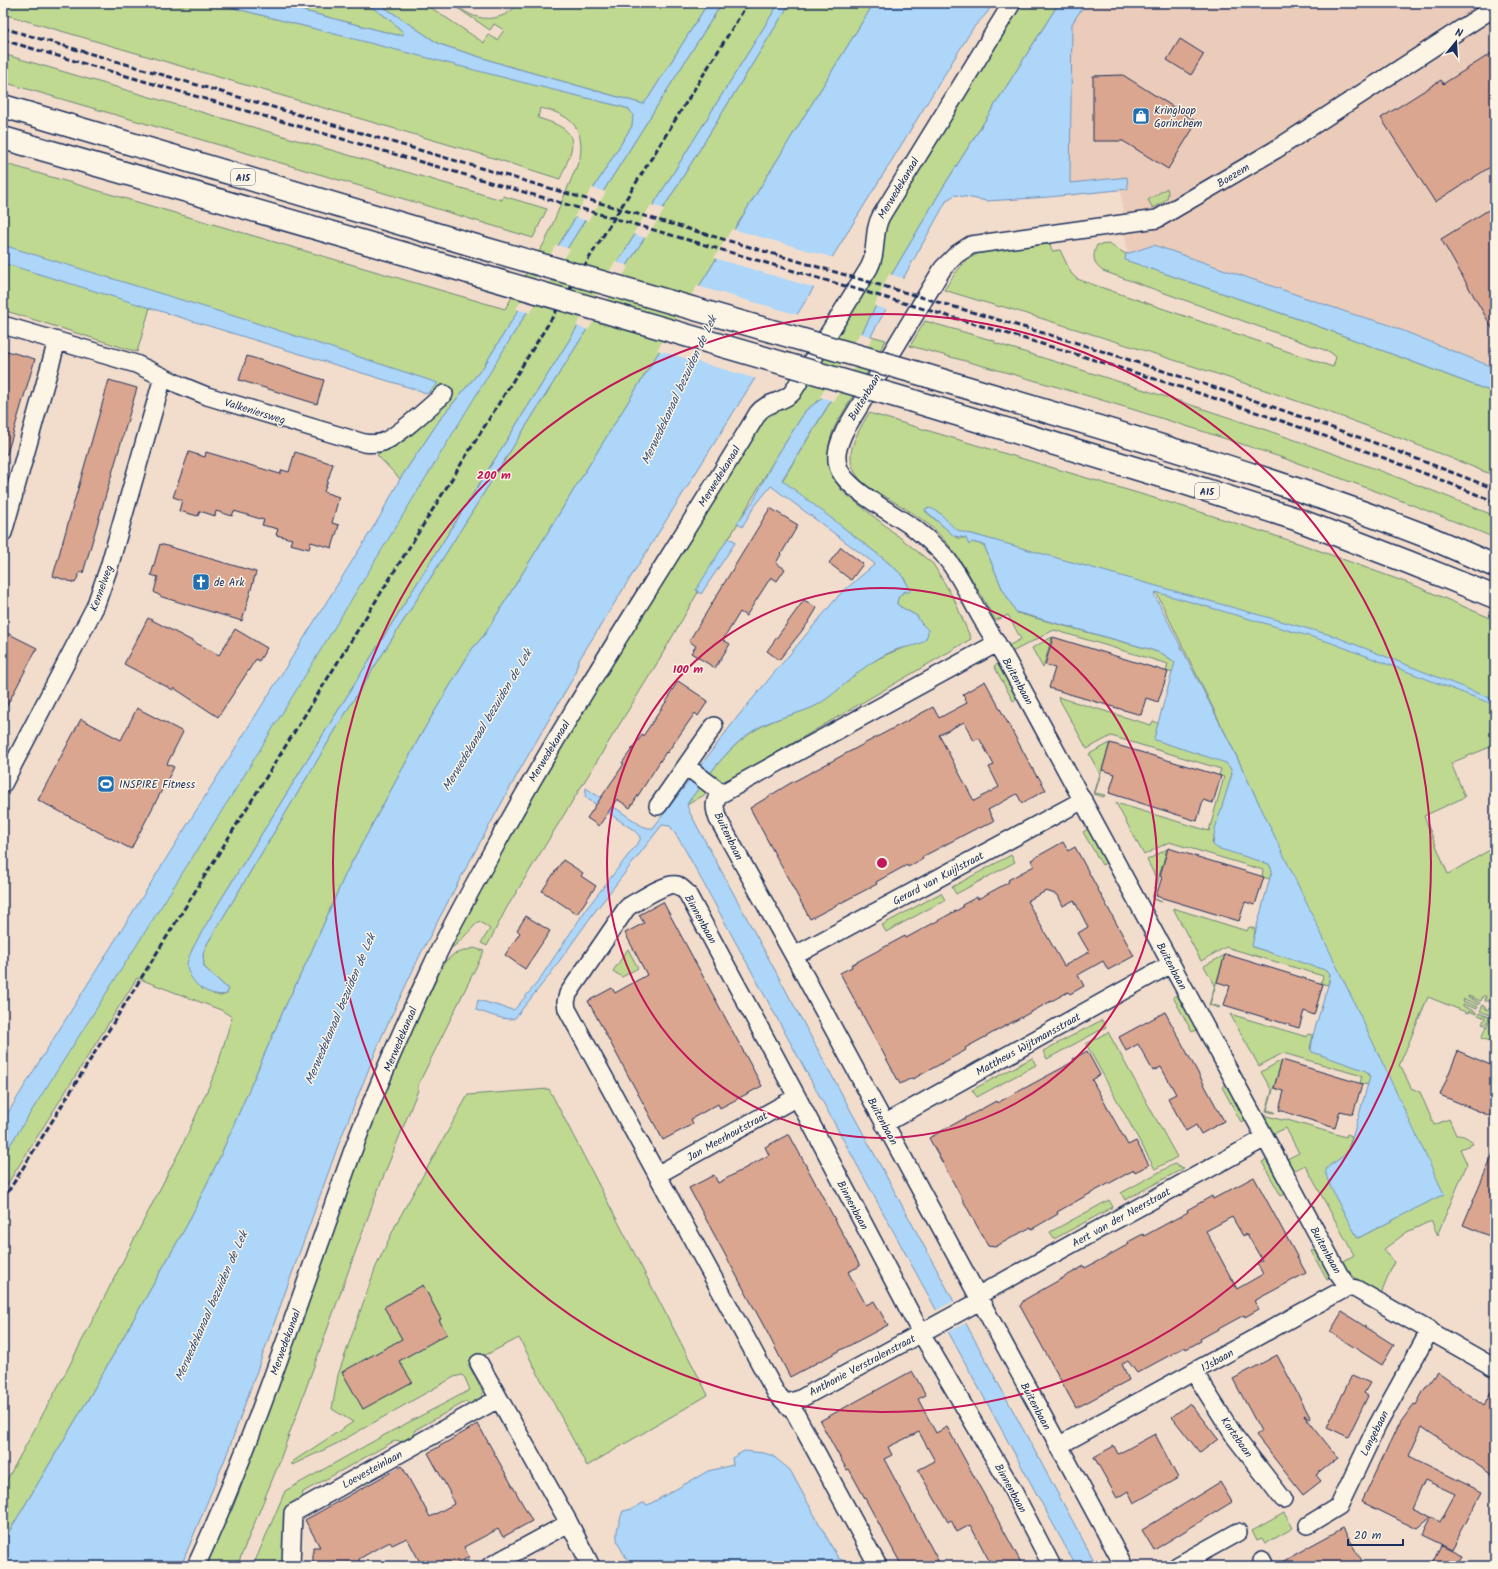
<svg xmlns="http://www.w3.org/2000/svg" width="1498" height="1569" font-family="Kalam,sans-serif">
<rect width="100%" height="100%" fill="#f2ddcc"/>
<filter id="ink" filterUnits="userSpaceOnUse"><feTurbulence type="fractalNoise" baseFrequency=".025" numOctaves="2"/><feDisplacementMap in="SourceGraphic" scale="8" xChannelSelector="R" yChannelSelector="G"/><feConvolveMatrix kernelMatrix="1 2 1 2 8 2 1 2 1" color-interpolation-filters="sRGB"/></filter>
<g filter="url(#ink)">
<path fill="#ebccba" d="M1072 3H1495V368L1384 323 1352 314 1154 245 1127 253 1120 184 1061 191Z"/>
<path fill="#bfd990" stroke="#6d8477" d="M3 3H214L619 106 629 109 634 115 632 126 484 366 441 418 400 479 377 455 446 398 152 301 137 352 3 310V163L505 309 546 240 580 158C585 126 569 114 540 108L538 118C582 131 576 142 560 179L474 152 3 14Z
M273 3H365L388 18 403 32 404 35H397Z
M378 3H424L484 43 488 34 497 40 504 30 494 24 490 30 450 3H456C471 23 504 24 518 3H708L649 97 643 104 508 66 439 44Z
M722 3H779L555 363 396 617 217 906 192 950 213 994 221 996 227 994 228 989 204 967 203 953 207 944 351 704 674 191 790 3H874L485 634 472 649 423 731 346 873 310 955 285 1007 219 1159 187 1225 90 1396 3 1542V1487L67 1370 182 1146 216 1071 232 1017 221 1010 137 978 3 1191V1156L522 320Z
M1019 3H1059L942 189 892 274 860 337 821 399 806 410 772 464 656 665 506 909 487 946 481 943 490 929 479 921 457 944 447 951 535 789 765 412 798 393 884 218Z
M3 54 502 200 503 196 547 209 533 238 401 198 3 82Z
M1167 188C1171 200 1162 203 1153 208L1148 200Z
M1050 244 1052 251 1060 250 1071 273 1077 279 1333 367 1336 357 1330 352 1103 271C1093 265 1092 255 1097 245L1109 244 1126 254V260L1307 322 1495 393V476C1334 409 1167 357 1001 306L1000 307 944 290C956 272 963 259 984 251Z
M925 321 995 341V343C1163 395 1332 448 1495 516V538C1305 459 1108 399 910 346Z
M871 336 886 340 835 426C824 452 826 468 842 491L933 564 954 599 971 639 687 805 689 801C712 771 734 737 771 722 788 714 805 713 821 702 838 692 850 676 866 666 884 654 902 648 922 642L928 630 920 623 917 616 899 606 897 604C897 595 903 594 908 588 907 577 892 566 884 559L782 481Z
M869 413 1191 509 1301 544 1416 586 1495 620V745L1451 763 1465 797 1424 816 1448 874 1495 847V1012L1490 1016 1485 1025 1482 1024 1485 1018 1478 1015 1479 1013 1489 1017 1490 1015 1480 1011 1483 1005 1487 1010 1492 1007 1491 1001H1485L1486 996H1483L1481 1001 1468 996V997L1480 1003 1479 1005 1464 999 1463 1001 1478 1007 1477 1009 1463 1004V1006L1476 1012V1014L1469 1011 1468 1013 1428 997 1399 1066 1402 1068 1411 1088 1420 1092 1434 1125 1449 1119 1456 1135C1464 1135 1468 1137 1473 1144L1460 1149 1467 1164 1438 1233 1439 1235 1438 1236 1432 1222H1429L1407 1232 1384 1249 1394 1262 1381 1294C1366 1285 1351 1278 1342 1262L1354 1255 1305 1165 1293 1171 1287 1159 1299 1153 1286 1128 1273 1134 1263 1115 1282 1120 1284 1119 1346 1137 1347 1134 1352 1136C1346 1157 1347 1154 1329 1166L1326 1174 1341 1206 1358 1238 1443 1194 1235 753 1156 592 972 534C956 533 950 527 941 514L925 511 957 538H966L971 543 972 542 984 545 1002 588 1017 613 1149 649 1163 654 1176 663 1173 673 1166 671 1168 664 1054 630 1012 652 1009 646 1010 645 1021 639 1008 615 997 620H995C976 587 959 550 929 525 910 510 887 498 867 486 838 462 854 439 869 413Z
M1052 637 1043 668 1032 648Z
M998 664 1017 699 1013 701 994 666Z
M1058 697 1151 725 1153 721 1158 723V724L1227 763 1231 769 1232 774 1212 843 1269 864 1272 870 1270 879 1262 877 1263 870 1169 842 1144 855 1116 803 1209 831 1224 777 1219 775 1221 769 1111 736 1087 749Z
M1110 743 1095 793 1105 795 1104 797 1094 794 1100 774 1089 754Z
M1088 829 1106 863 1102 865 1083 832Z
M1167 849 1153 898 1162 902 1152 899 1157 880 1147 860Z
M1011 855 1015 862 956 894 952 887Z
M941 893 945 900 886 932 882 925Z
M1173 908 1247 931 1249 927 1255 929 1253 947 1324 969 1330 974 1328 985 1321 983 1323 976 1226 947 1201 961Z
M474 948 484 951 418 1085V1090L376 1195 277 1468 237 1566H200L218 1527 232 1510 242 1484 246 1460 383 1087 441 965 454 954Z
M628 949 638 968 622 977 613 971Z
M1225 955 1210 1004 1220 1007 1219 1008 1209 1005 1215 985 1204 966Z
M1177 995 1197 1030 1192 1032 1173 997Z
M1495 1013V1039L1490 1041 1481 1038 1489 1021Z
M1230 1014 1307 1037 1308 1034 1313 1035 1310 1049 1367 1071 1370 1077 1368 1085 1360 1083 1362 1076 1283 1053 1259 1066Z
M1102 1020 1106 1027 1047 1059 1043 1051Z
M1108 1032 1177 1157 1155 1169 1086 1044Z
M1032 1058 1036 1065 977 1097 972 1090Z
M1282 1060 1267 1110 1275 1112 1274 1113 1266 1111 1272 1091 1261 1072Z
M1226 1084 1245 1120 1241 1122 1222 1087Z
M549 1089 708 1395 587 1466 519 1338 468 1364 483 1392 480 1400 474 1405 465 1402 415 1430 412 1439 405 1443 396 1440 303 1492 284 1566H253L285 1491 390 1432 470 1390 465 1378 462 1375 454 1377 336 1444 292 1465V1462L353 1422 332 1409 338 1375 375 1269 397 1222 468 1095Z
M1266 1160 1285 1194 1281 1196 1262 1162Z
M1174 1164 1184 1168 1125 1200 1121 1193Z
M1109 1200 1113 1207 1054 1239 1050 1232Z
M1315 1249 1329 1275 1330 1279 1327 1280 1311 1251Z
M1284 1513 1293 1528 1265 1544 1262 1539 1257 1541 1252 1531Z"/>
<path fill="#add6f8" stroke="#7393ba" d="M214 3H273L397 35H403V32L388 18 365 3H378L439 44 508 66 643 104 649 97 708 3H722L522 320 242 779 3 1156V1121L39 1062 379 518 400 479 441 418 484 366 632 126 633 115 629 109 619 106 521 82Z
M779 3H790L674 191 351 704 207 944 203 953 204 967 228 989 227 994C219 996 208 993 201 988 194 983 187 973 187 965 187 954 211 917 217 906L396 617 555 363Z
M874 3H993L987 13 973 28 795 318 750 386 579 660 573 678 522 766 460 879 421 953 382 1036 339 1143 227 1454 181 1566H3V1542L90 1396 187 1225 219 1159 285 1007 310 955 346 873 423 731 472 649 485 634Z
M1059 3H1085L1072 24 1070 183 1127 177 1128 189 1049 197 987 201 955 195 947 200 871 336 782 480 884 559 900 573 908 585 910 591 907 593 906 591C900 593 897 598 897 604L899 606 917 616 921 623 928 630C928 634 927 638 924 641 918 646 905 647 898 649 891 651 885 655 879 658 856 671 840 691 819 704 803 713 787 715 770 722 734 737 712 771 689 801L687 805 690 813 1097 1566H1076L682 844 670 826 662 825 593 914 548 977 515 1018C507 1022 486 1013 476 1010L478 1000 513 1010 515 1009 537 983 587 908 640 840V837L635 831 585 797 586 788 642 826 648 828H653L739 715 840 594 875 564 771 486 754 507 742 527 737 523 754 500 772 464 806 410 821 399 860 337 892 274 942 189Z
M3 245 253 322 438 383 427 394 421 391 3 263Z
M1154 245 1352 314 1384 323 1495 368V393L1307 322 1125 260 1126 254Z
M930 508C950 515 946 531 972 534L1334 636 1495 700V705L1329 642 1156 592 1154 594 1231 745 1352 998 1444 1194 1358 1238C1352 1227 1323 1179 1326 1170 1329 1163 1343 1160 1349 1149L1370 1077 1369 1073 1364 1070 1312 1052 1311 1050 1313 1035 1329 982 1330 974 1328 971 1253 947 1252 945 1272 870 1269 864 1217 848 1213 845 1215 829 1232 774 1231 769 1226 763 1155 740 1154 738 1175 662 1163 654 1149 649 1016 612 1002 588 984 545 972 542 969 545 966 538 954 536 925 510V509Z
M728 538 735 541V543L701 594 696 590Z
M744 1451 764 1453 773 1456 790 1470 838 1558 846 1562 849 1566H631C616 1540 612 1540 623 1511L632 1509 643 1503 648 1505 708 1471 733 1465 732 1458Z"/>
<path fill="#f2ddcc" d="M592 188 606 192 588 221 574 217Z
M651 205 665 209 646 238 633 234Z
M732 229 834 258 815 288 714 258Z
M556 245 570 249 530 313 516 309Z
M615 262 629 266 588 330 576 326Z
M889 274 905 279 888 310 874 306Z
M697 286 799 315 757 379 657 350Z
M860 333 873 337 834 401 820 397Z
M956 1300 968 1322 947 1333 935 1311Z"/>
<path fill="#dba690" stroke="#1b2f5e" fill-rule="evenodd" d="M1180 39 1204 54 1191 75 1167 60Z
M1495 51V164L1435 202 1381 118 1441 80 1443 84Z
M1123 75 1197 122 1168 169 1123 141H1093V76Z
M1495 206V333L1441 239Z
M7 351 35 359 7 454H3V365Z
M247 356 324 380 317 404 239 380Z
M109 380 137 388 83 573 80 572 75 583 53 576Z
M189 452 205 457 206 452 280 474 282 470 289 472 295 452 333 464 324 492 339 497 332 523 339 525 332 548 311 542 309 549 290 544 292 539 276 535 278 529 262 525 264 520 234 511 232 516 216 511 215 516 200 511 198 516 179 511 182 500 173 497Z
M770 508 798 525 776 563 785 569 777 581 771 577 746 616 740 612 723 640 730 644 715 668 691 653 696 646 689 641Z
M160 544 256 572 242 621 162 597 154 592 158 577 151 575Z
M841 547 863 564 851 580 829 563Z
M804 600 817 608 808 623 779 660 767 651Z
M148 618 219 655 235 629 267 648 259 661 256 659 218 717 174 688 173 690 124 664Z
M3 631 37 648 3 713Z
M1053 637 1168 672 1158 702 1146 698 1141 715 1049 688 1055 668 1045 665Z
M678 681 708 701 698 716 695 713 667 753 666 752 630 808 617 799 599 826 587 818 624 764 622 763 642 735 643 736 670 696 669 695Z
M985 681 1037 777 1038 776 1046 790 1022 803 1017 794 988 810 994 821 980 828 979 827 922 857 923 859 915 863 908 867 907 865 876 882 877 884 810 919 750 808 789 784 933 707 939 718 967 703 963 694ZM964 722 974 741 979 738 994 765 989 767 999 787 974 801 939 735Z
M137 708 183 732 167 764 174 767 131 849 38 800 81 719 121 740Z
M1110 743 1221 776 1213 803 1203 800 1197 821 1109 793 1115 774 1102 770Z
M1063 842 1068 851 1075 847 1134 956 1108 970 1103 961 1078 975 1084 986 1070 994 1068 992 965 1048 966 1050 913 1079 912 1078 900 1084 840 973 852 967 851 965 905 936 906 938 963 907 962 905 977 897 978 899 1009 882 1008 880 1034 866 1031 860ZM1046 891 1058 895 1063 906 1074 900 1088 927 1078 933 1089 952 1064 966 1027 901Z
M1168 848 1264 877 1255 905 1245 902 1239 921 1156 896 1162 877 1160 876Z
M563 860 583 873 581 876 596 886 577 914 542 891Z
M663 902 762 1086 720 1108 718 1104 691 1119 693 1124 663 1140 588 1001 612 988 615 993 647 975 625 933 644 923 639 915Z
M526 916 550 931 525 969 505 955 520 933 517 930Z
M1225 954 1323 984 1314 1015 1304 1011 1299 1028 1224 1005 1230 986 1217 982Z
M1165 1012 1224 1121 1201 1134 1196 1125 1186 1131 1168 1098 1176 1094 1161 1067 1153 1071 1138 1044 1126 1051 1119 1037Z
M1087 1051 1100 1075 1092 1080 1128 1145 1136 1141 1149 1165 1135 1172 1134 1170 1082 1198 1057 1212 1058 1214 1032 1229 1031 1227 995 1247 988 1246 929 1138 996 1101 997 1103 1062 1068 1074 1061 1073 1059Z
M1458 1051 1495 1067V1118L1440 1095Z
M1282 1060 1362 1084 1353 1114 1340 1111 1335 1128 1279 1110 1284 1091 1274 1088Z
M789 1134 860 1266 848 1272 866 1305 874 1301 888 1325 790 1377 767 1332 689 1188 714 1175 718 1183 751 1165 769 1155 765 1147Z
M1495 1149V1238L1463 1225Z
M1254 1177 1306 1273 1254 1301 1259 1309 1245 1317 1244 1315 1200 1339 1201 1341 1186 1349 1185 1347 1137 1373 1128 1361 1122 1364 1129 1380 1076 1408 1020 1306 1024 1300 1084 1266 1085 1268 1111 1254 1129 1244 1128 1242 1143 1234 1144 1236 1188 1212 1187 1210 1212 1196 1213 1199ZM1232 1217 1243 1236 1247 1234 1262 1260 1257 1263 1263 1274 1237 1289 1206 1231Z
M423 1285 441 1319 439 1320 447 1334 399 1361 412 1382 363 1409 342 1372 402 1339 384 1307Z
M1342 1312 1394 1345 1382 1365 1330 1332Z
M1277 1355 1311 1419 1304 1415 1338 1458 1316 1475 1321 1481 1303 1495 1256 1435 1261 1431 1233 1379Z
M912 1371 926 1395 918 1399 936 1433 947 1427 1023 1566H992L970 1525 957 1532 951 1520 948 1522 918 1470 935 1461 919 1432 888 1447 892 1455 884 1459 941 1566H902L849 1469 847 1470 833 1445 820 1421Z
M1437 1372 1484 1406 1495 1385V1477L1422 1427 1409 1456 1482 1492 1452 1549 1423 1535 1432 1517 1440 1522 1455 1494 1425 1480 1412 1508 1431 1517 1417 1529 1362 1502 1397 1427 1414 1404 1416 1405 1424 1390Z
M1352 1375 1370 1383 1364 1393 1368 1396 1348 1437 1327 1427Z
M1190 1403 1218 1439 1200 1453 1172 1417Z
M478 1424 532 1521 503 1537 498 1529 464 1547 469 1557 453 1566H422L407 1538 392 1545 390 1542 376 1549 359 1559V1565L313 1564V1547H320L305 1520 402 1466 430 1517 454 1504 449 1491 428 1453Z
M1155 1434 1178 1478 1134 1503 1128 1491 1117 1498 1094 1457 1114 1446 1118 1454Z
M1220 1482 1232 1502 1154 1550 1142 1530Z
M1343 1528 1365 1566H1275L1310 1546Z
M1442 1545 1462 1555 1456 1566H1432Z"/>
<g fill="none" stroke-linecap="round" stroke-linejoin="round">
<defs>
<path id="street" d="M3 325 136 364 180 385 207 396 364 443C371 444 377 444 383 442 400 435 429 407 444 394
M3 533 57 341
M997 643 719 795C713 803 715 810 718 819L794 956 1124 1566
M686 766 715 788 719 795
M3 784 95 607 109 567 163 377
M658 806 714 726
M794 956 1083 800
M884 1124 1171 964
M657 1175 797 1097
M1348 1287 1339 1274 1006 659C997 643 987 628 978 612 967 592 955 566 939 550 931 542 923 535 914 528 894 514 850 491 840 471 833 457 839 443 845 430L943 268 957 254 971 245 1157 219 1275 150 1495 7
M977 1296 1265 1138
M479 1363 569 1523 591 1566
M1194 1372 1235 1437 1283 1499
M787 1403 800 1399 980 1301
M1058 1446 1348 1287 1356 1289 1495 1368
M1308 1525 1339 1506 1377 1426 1430 1330
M1262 1560 1265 1566
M196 1566C259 1429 304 1284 356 1142 378 1084 404 1026 430 970 447 933 467 897 487 861 570 707 668 562 758 413 766 402 782 403 792 393L869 268C878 252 872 232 881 216L1012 3
M291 1566 293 1513 498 1399
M490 1566 569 1523
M878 1566 795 1413 776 1393 567 1009 566 1002 568 994 626 909 629 906C639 901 666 882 677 885 681 887 684 890 687 893L797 1097 921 1333 1010 1485 1052 1566
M1177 1566 1238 1532"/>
<path id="highway" d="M3 106 483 248
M3 138 468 272
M928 376C1095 426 1263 473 1426 536 1449 546 1472 556 1495 566
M913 401 1184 483 1296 519 1408 562 1495 597"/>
</defs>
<use href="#street" stroke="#1b2f5e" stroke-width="20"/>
<use href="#highway" stroke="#1b2f5e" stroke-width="25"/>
<use href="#street" stroke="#fcf5e5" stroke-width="17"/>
<use href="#highway" stroke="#fcf5e5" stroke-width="22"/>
<path stroke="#1b2f5e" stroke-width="3" stroke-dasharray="6 3" stroke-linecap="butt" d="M3 28 1074 342 1265 404 1386 447 1495 489
M3 40C267 117 531 194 794 271 1030 340 1268 407 1495 502
M3 1200 748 3"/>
<defs>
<path id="highway-bridge" d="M483 248 928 376
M468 272 913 401"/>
</defs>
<use href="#highway-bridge" stroke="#1b2f5e" stroke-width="25" stroke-linecap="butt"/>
<use href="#highway-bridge" stroke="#fcf5e5" stroke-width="22"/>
</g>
</g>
<g fill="none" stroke="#c2185b" stroke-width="2">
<circle cx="882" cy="863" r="275"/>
<circle cx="882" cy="863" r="549"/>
</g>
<defs>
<symbol id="shop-square" viewBox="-11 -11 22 22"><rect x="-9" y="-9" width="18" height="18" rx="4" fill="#1f6fb2" stroke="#fcf5e5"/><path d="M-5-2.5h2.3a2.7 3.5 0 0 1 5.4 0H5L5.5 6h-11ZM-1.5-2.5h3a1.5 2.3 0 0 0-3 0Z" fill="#fff"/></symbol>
<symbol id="church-square" viewBox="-11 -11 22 22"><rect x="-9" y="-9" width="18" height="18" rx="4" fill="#1f6fb2" stroke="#fcf5e5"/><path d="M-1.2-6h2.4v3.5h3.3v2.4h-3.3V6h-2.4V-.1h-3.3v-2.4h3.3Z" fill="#fff"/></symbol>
<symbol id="stadium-square" viewBox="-11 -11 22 22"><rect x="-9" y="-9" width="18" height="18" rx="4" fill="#1f6fb2" stroke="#fcf5e5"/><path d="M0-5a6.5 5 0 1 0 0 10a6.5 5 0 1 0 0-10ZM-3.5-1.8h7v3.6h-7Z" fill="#fff"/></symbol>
</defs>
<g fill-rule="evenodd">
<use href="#shop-square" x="1131" y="106" width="20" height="20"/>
<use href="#church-square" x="191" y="572" width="20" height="20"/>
<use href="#stadium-square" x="96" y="774" width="20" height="20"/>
</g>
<g text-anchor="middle" stroke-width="3" stroke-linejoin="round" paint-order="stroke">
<g fill="#fcf5e5" stroke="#5e6a86" stroke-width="1">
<rect x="231" y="169" width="24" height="16" rx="3"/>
<rect x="1195" y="483" width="24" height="16" rx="3"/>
</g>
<g font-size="10" font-weight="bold" fill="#1b2f5e">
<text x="243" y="181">A15</text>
<text x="1207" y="495">A15</text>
</g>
<g font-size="11" fill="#1b2f5e" stroke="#fcf5e5" text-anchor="start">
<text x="1154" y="114">Kringloop<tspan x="1154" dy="13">Gorinchem</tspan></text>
<text x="214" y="586">de Ark</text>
<text x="119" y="788">INSPIRE Fitness</text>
</g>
<g font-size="11" fill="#1b2f5e" stroke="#fcf5e5">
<text transform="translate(1233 175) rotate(-31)" y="4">Boezem</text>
<text transform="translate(898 188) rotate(-59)" y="4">Merwedekanaal</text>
<text transform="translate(864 397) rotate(-59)" y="4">Buitenbaan</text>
<text transform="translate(255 411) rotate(17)" y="4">Valkeniersweg</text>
<text transform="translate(719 476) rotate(-58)" y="4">Merwedekanaal</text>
<text transform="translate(101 588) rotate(-70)" y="4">Kennelweg</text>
<text transform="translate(1018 681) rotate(61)" y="4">Buitenbaan</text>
<text transform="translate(549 751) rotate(-59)" y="4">Merwedekanaal</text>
<text transform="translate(729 836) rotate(64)" y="4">Buitenbaan</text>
<text transform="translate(938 878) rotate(-28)" y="4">Gerard van Kuijlstraat</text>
<text transform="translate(701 919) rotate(61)" y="4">Binnenbaan</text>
<text transform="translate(1172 966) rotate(62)" y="4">Buitenbaan</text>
<text transform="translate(400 1039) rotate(-67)" y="4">Merwedekanaal</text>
<text transform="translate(1028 1044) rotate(-29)" y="4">Mattheus Wijtmansstraat</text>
<text transform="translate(883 1121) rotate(62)" y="4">Buitenbaan</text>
<text transform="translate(727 1136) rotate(-29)" y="4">Jan Meerhoutstraat</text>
<text transform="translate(853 1205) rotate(62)" y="4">Binnenbaan</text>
<text transform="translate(1121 1217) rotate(-29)" y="4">Aert van der Neerstraat</text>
<text transform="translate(1326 1250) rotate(61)" y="4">Buitenbaan</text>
<text transform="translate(285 1342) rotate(-70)" y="4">Merwedekanaal</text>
<text transform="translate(1217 1360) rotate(-29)" y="4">IJsbaan</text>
<text transform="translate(862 1365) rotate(-28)" y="4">Anthonie Verstralenstraat</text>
<text transform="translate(1036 1406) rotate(62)" y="4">Buitenbaan</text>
<text transform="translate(1374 1433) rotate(-63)" y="4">Langebaan</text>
<text transform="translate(1237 1437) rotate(55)" y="4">Kortebaan</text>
<text transform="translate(372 1469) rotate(-29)" y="4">Loevesteinlaan</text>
<text transform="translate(1011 1488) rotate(61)" y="4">Binnenbaan</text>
</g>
<g font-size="12" font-style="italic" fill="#38507d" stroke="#fcf5e5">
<text transform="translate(679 390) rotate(-65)" y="4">Merwedekanaal bezuiden de Lek</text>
<text transform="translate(487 720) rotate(-59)" y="4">Merwedekanaal bezuiden de Lek</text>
<text transform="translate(340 1009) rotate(-67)" y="4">Merwedekanaal bezuiden de Lek</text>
<text transform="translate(211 1306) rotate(-66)" y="4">Merwedekanaal bezuiden de Lek</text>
</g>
</g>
<circle cx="882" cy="863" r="6" fill="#c2185b" stroke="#fcf5e5" stroke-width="2"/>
<g font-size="12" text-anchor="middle" font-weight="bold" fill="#c2185b" stroke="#fcf5e5" stroke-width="3" stroke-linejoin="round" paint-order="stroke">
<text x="494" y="479">200 m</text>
<text x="688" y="673">100 m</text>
</g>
<rect width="1498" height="1569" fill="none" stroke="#fcf5e5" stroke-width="16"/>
<rect x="8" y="8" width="1482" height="1553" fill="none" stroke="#1b2f5e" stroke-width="1.5" filter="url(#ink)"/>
<g transform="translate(1456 42) rotate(18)" stroke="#fcf5e5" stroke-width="3" paint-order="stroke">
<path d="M0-3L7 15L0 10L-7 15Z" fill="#1b2f5e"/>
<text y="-6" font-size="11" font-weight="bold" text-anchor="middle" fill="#1b2f5e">N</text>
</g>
<path d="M1348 1539v6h55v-6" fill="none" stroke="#1b2f5e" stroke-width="2"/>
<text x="1354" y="1539" font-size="12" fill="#1b2f5e" stroke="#fcf5e5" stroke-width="3" paint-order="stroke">20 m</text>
</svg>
